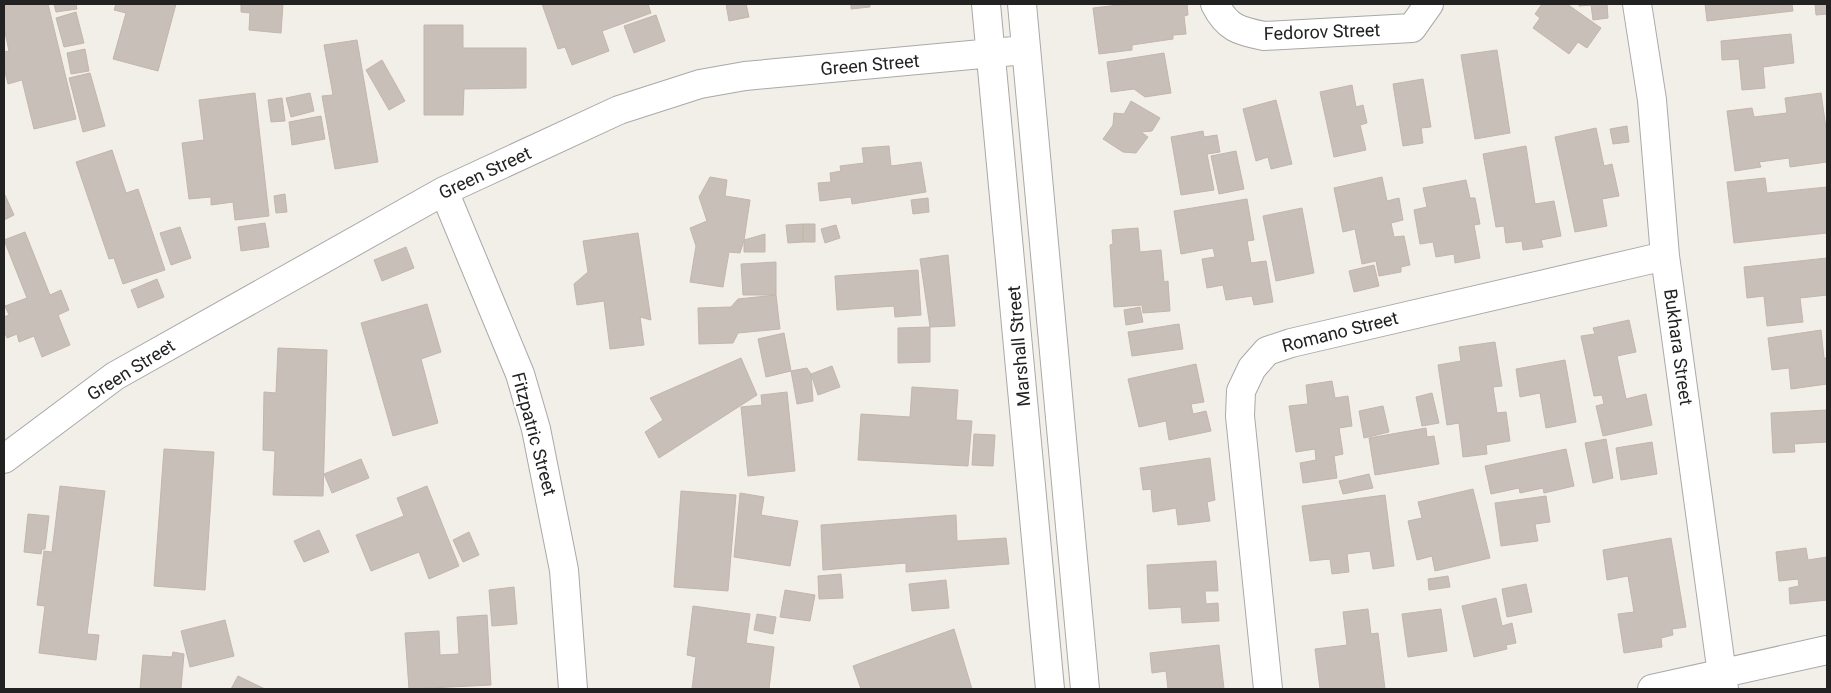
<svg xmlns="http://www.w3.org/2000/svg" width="1831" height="693" font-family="Roboto,sans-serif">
<rect width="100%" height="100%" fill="#f2efe9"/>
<path fill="#c7bfb8" stroke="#c4b6ab" d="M4 4H48L76 119 34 129 22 80 8 84 4 68V52L9 51 4 28Z
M54 4H76L77 9 56 12Z
M116 4H176L158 71 113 59 126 13 114 10Z
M241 4H283L281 33 249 30 250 13 241 12Z
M542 4H648L651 13 602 31 609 51 572 65 565 47 558 49Z
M726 4H746L749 17 729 21Z
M851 4H870V7L851 9Z
M1127 4H1187L1188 15 1184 16 1186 34 1173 35V39L1132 45V50L1099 54 1093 8Z
M1542 4H1567L1601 28 1587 48 1578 42 1569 54 1533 28 1540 18 1535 14Z
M1579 4H1607L1608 18 1593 20 1591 5 1579 6Z
M1705 4H1792L1793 11 1707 21Z
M1815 4H1827V14L1816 15Z
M76 12 84 43 64 47 56 18Z
M656 15 665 41 634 53 624 26Z
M424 25H463V48H526V88L464 89 463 115H424Z
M1791 34 1794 63 1763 67 1765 88 1742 90 1739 59 1722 60 1721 41Z
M357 40 378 162 335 169 322 96 333 95 324 45Z
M85 49 89 71 71 74 67 53Z
M1497 50 1510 133 1475 139 1461 55Z
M1164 53 1171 93 1145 97 1134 89 1111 92 1107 62Z
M382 60 405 101 389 110 366 70Z
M90 73 105 126 83 132 69 78Z
M1423 79 1431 127 1421 128 1423 143 1403 146 1393 84Z
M1352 85 1356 107 1363 105 1367 123 1360 125 1366 150 1334 157 1320 92Z
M255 93 269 216 235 220 233 202 211 205V197L189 199 182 143 204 140 199 100Z
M310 93 314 111 291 117 286 98Z
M1821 93 1827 135V162L1790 167 1789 158 1759 162 1761 167 1735 171 1727 111 1752 108 1754 117 1787 113 1785 98Z
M282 98 285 121 271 122 268 100Z
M1276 100 1292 164 1271 169 1268 157 1256 161 1243 109Z
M1131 101 1160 118 1152 131 1141 132 1148 137 1136 153 1123 152 1103 139 1113 125 1114 113 1124 114Z
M321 116 325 139 292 145 289 122Z
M1627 126 1629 142 1613 144 1610 129Z
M1596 128 1604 166 1612 164 1619 196 1602 199 1607 226 1575 232 1555 137Z
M1203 131 1204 137 1217 135 1220 152 1207 154 1214 190 1181 195 1171 137Z
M889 146 891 166 921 162 926 192 852 204 851 197 820 201 818 183 831 182 830 173 841 171 840 166 864 163 862 148Z
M1526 146 1535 204 1554 201 1561 236 1541 240 1543 247 1523 250 1522 241 1506 243 1504 226 1496 227 1483 154Z
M112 150 126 193 138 189 165 270 123 284 114 258 109 259 76 162Z
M1236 151 1244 189 1219 194 1211 156Z
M710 177 727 180 725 196 750 200 744 240 740 253 729 252 723 287 690 282 696 246 690 228 707 221 699 197Z
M1382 177 1387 201 1399 198 1403 220 1391 223 1394 237 1404 236 1410 265 1401 267V272L1379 276 1376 261 1362 264 1355 229 1343 232 1334 188Z
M1765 178 1767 193 1827 187V233L1734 243 1727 182Z
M1466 180 1470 198H1475L1480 224 1474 225 1480 258 1455 263 1454 254 1436 257 1433 242 1420 244 1414 210 1427 207 1423 188Z
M285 194 287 212 276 213 274 196Z
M5 195 14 215 4 220V196Z
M928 198 929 212 913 214 911 200Z
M1247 199 1254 240 1247 241 1251 263 1266 261 1273 302 1254 305 1252 296 1226 300 1223 285 1207 288 1202 259 1215 257 1213 248 1181 254 1174 211Z
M1302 208 1314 273 1276 281 1263 216Z
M265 223 269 247 241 251 238 227Z
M803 224V242L788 243 786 225Z
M803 224H815V242H803Z
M836 225 840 238 825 243 821 229Z
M180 227 191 258 171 265 160 233Z
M1138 228 1140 252 1161 250 1164 282 1168 281 1170 311 1143 313 1142 305 1114 307 1110 245 1113 244 1112 230Z
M25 232 50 295 61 290 69 310 58 315 70 345 42 357 34 336 19 342 17 334 7 338 4 331V317L9 315 5 306 27 298 4 240Z
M638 233 651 320 640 317 644 345 610 349 604 301 577 305 574 284 588 272 583 241Z
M765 234V252H744V240Z
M406 247 414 268 382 281 374 260Z
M948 255 955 326 930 327 920 259Z
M1827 258V295L1800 298 1803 322 1767 326 1764 296 1747 298 1744 267Z
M776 262V295H743L741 264Z
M1374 265 1379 286 1354 292 1349 271Z
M918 270 921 315 895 317 894 306 837 310 835 276Z
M157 279 164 297 138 308 131 290Z
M776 295 780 329 738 333 733 343 699 344 698 308 731 307 738 299Z
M427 304 441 352 421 359 438 423 393 436 361 323Z
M1140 307 1143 322 1126 325 1124 310Z
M1629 320 1636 352 1617 356 1626 399 1646 394 1652 425 1603 436 1596 406 1604 404 1602 395 1594 396 1581 336 1595 334 1593 328Z
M1179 324 1183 349 1132 356 1128 332Z
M930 327V362L898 363V328Z
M1821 330 1824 358H1827V384L1791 389 1789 368 1772 370 1768 338Z
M784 333 791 371 766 377 758 339Z
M1495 342 1502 386 1493 387 1497 413 1506 412 1510 441 1486 445 1487 454 1463 457 1459 423 1447 425 1438 365 1461 361 1459 347Z
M278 348 327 350 323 496 273 495 275 451 263 450 264 392 276 393Z
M741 358 757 395 659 458 645 432 663 420 650 398Z
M1565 360 1576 422 1546 428 1540 393 1520 397 1516 369Z
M1196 364 1204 402 1191 404 1193 414 1206 411 1211 431 1169 440 1166 421 1139 427 1128 379Z
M832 366 840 387 818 395 811 374Z
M807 368 811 374 813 401 797 404 791 371Z
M1332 381 1335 398 1348 396 1352 426 1339 428 1343 454 1334 456 1337 478 1303 483 1300 463 1316 460 1315 449 1296 452 1289 406 1308 404 1306 385Z
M912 387 958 390 956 420 972 421 968 466 858 460 861 414 910 417Z
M787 392 795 471 748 476 741 407 762 405 761 395Z
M1432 393 1439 423 1422 426 1416 397Z
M1383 406 1389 432 1364 438 1359 411Z
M1827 410V442L1794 444 1795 452 1773 453 1771 413Z
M1426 428 1427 437 1434 436 1439 464 1375 475 1369 438Z
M974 434 995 435 993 466 972 465Z
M1606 439 1613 478 1593 483 1585 443Z
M1652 442 1657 474 1621 480 1616 448Z
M164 449 214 452 205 590 154 586Z
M1566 449 1574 486 1544 493 1543 488 1520 493 1519 488 1491 494 1485 466Z
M1210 458 1215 500 1207 502 1210 521 1178 525 1176 508 1153 512 1151 489 1143 490 1140 468Z
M361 459 369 478 332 493 324 474Z
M1369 474 1373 488 1343 494 1339 481Z
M60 486 105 491 87 634 99 635 96 660 39 653 45 606 37 605 44 551 52 552Z
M427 486 459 566 429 579 419 552 371 571 356 535 404 516 397 498Z
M1473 489 1490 558 1435 571 1432 556 1417 560 1408 521 1422 518 1418 502Z
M681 491 736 495 728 591 674 587Z
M740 493 764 497 761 515 798 521 790 566 734 557Z
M1385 495 1394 566 1373 569 1370 551 1347 554 1349 572 1332 574 1330 559 1310 561 1302 506Z
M1546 496 1550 522 1535 524 1538 541 1501 546 1495 503Z
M28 514 49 516 45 549H42L41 554 24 552Z
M956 515 957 541 1006 538 1009 564 906 572V563L823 570 821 525Z
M319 530 329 552 304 562 294 541Z
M469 532 479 555 463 562 453 540Z
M1671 538 1686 627 1672 629 1673 635 1661 638 1662 647 1624 653 1618 614 1634 612 1628 576 1607 580 1603 550Z
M1806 548 1808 560 1827 557V600L1790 604 1789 588 1799 586 1798 579 1779 581 1776 552Z
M1216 561 1218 591H1205L1206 604 1218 603 1219 621 1182 623 1181 607 1149 609 1147 565Z
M841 574 843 598 819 599 818 576Z
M1448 576 1450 587 1429 590 1428 579Z
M946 580 949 608 912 611 909 584Z
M1526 584 1532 612 1507 617 1502 589Z
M514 587 517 624 492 626 489 590Z
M785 590 815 595 810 621 780 617Z
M1496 598 1502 626 1512 623 1516 643 1506 645 1507 649 1474 657 1462 606Z
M693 606 750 614 746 643 774 647 769 689H692L696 657 687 655Z
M1368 609 1371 634 1378 633 1385 689H1320L1315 649 1347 645 1343 612Z
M1441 609 1447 651 1408 657 1402 614Z
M757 614 776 617 773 634 754 630Z
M487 615 491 685 409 689 405 633 439 631 440 655 459 654 457 617Z
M225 620 234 656 190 667 181 631Z
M954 629 972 689H930V688L926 689H861L853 666Z
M1219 645 1224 689H1168L1166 671 1152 673 1150 653Z
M173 652 184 654 181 689H140L143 655 172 657Z
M238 676 265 689H231Z"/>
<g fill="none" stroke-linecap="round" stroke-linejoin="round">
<defs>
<path id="minor" d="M986 4 1050 689
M1022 4 1085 689
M1215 4C1227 28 1239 31 1264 36L1412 28 1429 4
M1637 4 1652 100 1665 256 1724 689
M444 191 520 374 536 429 564 570 573 689
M4 459 115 376 444 191 619 110 700 84 745 76 1025 50
M1268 689 1240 416 1241 391 1252 368 1267 351 1291 343 1665 256
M1652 689 1827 650"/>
</defs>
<use href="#minor" stroke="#a9a9a9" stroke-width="30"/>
<use href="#minor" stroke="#fff" stroke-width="28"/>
</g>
<g text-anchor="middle" stroke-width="4.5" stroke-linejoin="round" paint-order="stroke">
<g font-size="18" fill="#222" stroke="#fff">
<text transform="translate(1322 32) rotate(-2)" y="6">Fedorov Street</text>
<text transform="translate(870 65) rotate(-5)" y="6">Green Street</text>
<text transform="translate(485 173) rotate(-25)" y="6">Green Street</text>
<text transform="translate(1340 332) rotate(-14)" y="6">Romano Street</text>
<text transform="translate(1019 346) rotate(-95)" y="6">Marshall Street</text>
<text transform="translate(1678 347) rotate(82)" y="6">Bukhara Street</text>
<text transform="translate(131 370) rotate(-32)" y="6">Green Street</text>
<text transform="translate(534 434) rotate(75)" y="6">Fitzpatric Street</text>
</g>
</g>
<rect width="1831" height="693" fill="none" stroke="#222222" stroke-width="10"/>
</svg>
